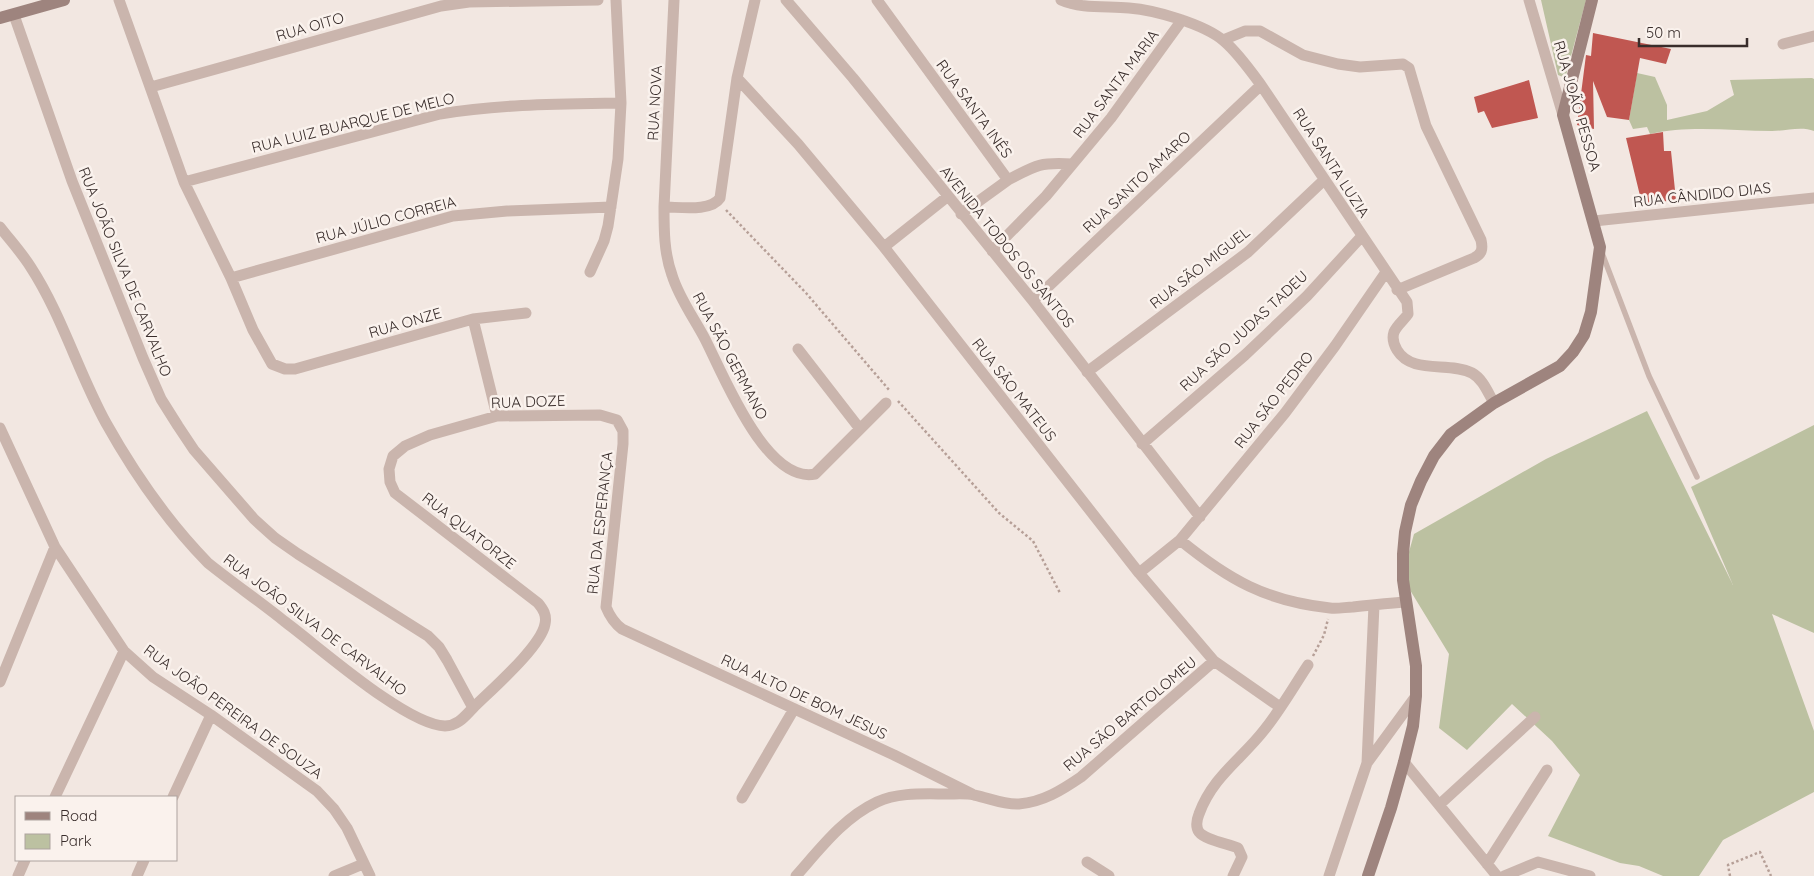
<svg xmlns="http://www.w3.org/2000/svg" width="1814" height="876" font-family="Quicksand,sans-serif">
<rect width="100%" height="100%" fill="#f2e7e1"/>
<path fill="#bcc1a1" d="M1541 0H1586L1566 75 1563 77 1558 75Z
M1637 73 1655 77 1667 105V120L1707 111 1734 95 1730 80 1812 78 1814 79V131C1801 126 1786 131 1772 131 1733 131 1688 125 1650 134L1647 127 1633 129 1629 120Z
M1647 411 1733 585 1691 487 1814 425V633L1772 614 1814 731V792L1723 840 1699 876H1663L1639 866 1620 863 1548 836 1580 775 1552 741 1512 704 1467 750 1439 728 1449 654 1402 577 1414 534 1546 459Z"/>
<path fill="#c05751" d="M1593 33 1671 49 1666 64 1640 58 1629 120 1607 117 1593 81 1594 129 1577 125 1586 55 1591 56Z
M1529 80 1538 118 1492 128 1484 111 1478 113 1474 97Z
M1663 132 1664 151H1671L1676 200 1642 204 1626 138Z"/>
<g fill="none" stroke-linecap="round" stroke-linejoin="round">
<path stroke="#b69f97" stroke-width="2.5" stroke-dasharray="2.5 2.5" stroke-linecap="butt" d="M726 210 806 293 890 391
M898 401 999 513 1033 541 1060 593
M1313 656 1324 635 1328 619
M1730 876 1728 865 1760 852 1771 876"/>
<path stroke="#cab5ad" stroke-width="5.5" d="M1602 253 1649 376 1697 477"/>
<path stroke="#cab5ad" stroke-width="11" d="M119 0 184 182 231 278 253 330 272 364 285 369H295L473 319 526 313
M674 0 664 207C664 230 664 253 672 275 679 298 694 318 705 339 723 374 766 484 815 474L886 403
M786 0 853 78 1033 301 1200 517
M877 0 1008 180C1036 165 1040 162 1072 164
M1061 0C1081 9 1107 6 1129 8 1155 10 1204 24 1224 41 1238 53 1250 70 1261 85L1407 302 1408 314C1404 320 1397 325 1394 332 1392 338 1394 345 1397 350 1412 375 1449 361 1472 373 1483 379 1488 393 1494 403
M1529 0 1563 115
M1223 40 1245 31H1260L1303 55 1338 64 1360 67 1403 64 1409 68 1426 126 1481 240C1483 249 1482 254 1474 258L1397 290
M1783 44 1814 36
M737 78 798 144 884 247 1139 573 1214 661 1280 707
M151 87 441 6 469 2 598 0
M184 182 440 114C500 104 560 104 621 103
M664 207C680 207 711 212 720 198L737 78 755 0
M961 214 1008 180
M1594 221 1814 198
M0 227C10 240 21 252 30 266 62 315 78 372 106 423 134 473 168 522 208 563 233 583 259 601 284 621 318 646 406 725 445 726 458 726 465 716 473 708L447 660 439 647 428 636 298 554 275 538 254 519 194 450 178 426 161 399 143 358 72 181 14 15
M884 247 947 197
M992 251 1046 196 1111 118 1182 20
M590 272 604 241 608 226 618 159 621 103 616 0
M231 278 453 216 507 211 611 207
M1033 301 1261 85
M473 319 497 416
M798 349 860 429
M1087 372 1248 252 1324 180
M0 428 55 547 124 651 153 677 211 715 317 791 334 809 347 828 370 876
M1142 444 1245 355 1307 296 1362 236
M1180 540C1229 580 1266 601 1330 608 1338 609 1346 607 1353 607 1371 605 1389 603 1406 602
M1139 573 1180 540 1285 413 1335 346 1386 272
M0 682 55 547
M473 708C491 690 541 647 545 624 547 615 543 609 538 603L395 493 390 482 389 469 393 456 405 446 430 435 497 416 600 415 617 420 623 431V444L606 607C610 617 614 623 622 629L894 755 972 794
M1404 762 1497 876
M1367 763 1374 605
M55 797 124 651
M173 797 211 715
M742 798 794 709
M1439 805 1535 717
M1087 862 1109 876
M1487 864 1547 770
M18 876 25 860
M137 876 144 860
M334 876 363 864
M796 876C820 849 843 818 877 802 898 792 925 794 948 794 956 794 966 793 974 795 989 798 1004 805 1019 804 1043 802 1062 790 1081 777L1214 661
M1233 876 1242 857 1238 848C1229 844 1205 840 1199 832 1195 826 1197 819 1199 814 1213 776 1242 759 1265 729 1281 709 1294 686 1308 665
M1329 876 1367 763 1416 696
M1504 876 1538 862 1590 876"/>
<path stroke="#9e847e" stroke-width="12" d="M0 18 64 0
M1368 876 1391 808 1404 762 1413 726 1416 696V666L1403 580V554L1405 532 1411 505 1421 481 1434 456 1451 434 1494 403 1560 366 1573 352 1584 335 1591 312 1600 247 1563 115 1592 0"/>
</g>
<g text-anchor="middle" stroke-width="5" stroke-linejoin="round" paint-order="stroke">
<g font-size="15" fill="#392d2b" stroke="#faf2ed">
<text transform="translate(310 27) rotate(-16)" y="5">RUA OITO</text>
<text transform="translate(1116 84) rotate(-53)" y="5">RUA SANTA MARIA</text>
<text transform="translate(655 103) rotate(-87)" y="5">RUA NOVA</text>
<text transform="translate(1577 106) rotate(74)" y="5">RUA JOÃO PESSOA</text>
<text transform="translate(974 109) rotate(54)" y="5">RUA SANTA INÊS</text>
<text transform="translate(353 123) rotate(-14)" y="5">RUA LUIZ BUARQUE DE MELO</text>
<text transform="translate(1331 163) rotate(57)" y="5">RUA SANTA LUZIA</text>
<text transform="translate(1137 182) rotate(-43)" y="5">RUA SANTO AMARO</text>
<text transform="translate(1702 195) rotate(-6)" y="5">RUA CÂNDIDO DIAS</text>
<text transform="translate(386 220) rotate(-15)" y="5">RUA JÚLIO CORREIA</text>
<text transform="translate(1007 247) rotate(51)" y="5">AVENIDA TODOS OS SANTOS</text>
<text transform="translate(1200 268) rotate(-38)" y="5">RUA SÃO MIGUEL</text>
<text transform="translate(125 272) rotate(68)" y="5">RUA JOÃO SILVA DE CARVALHO</text>
<text transform="translate(405 323) rotate(-16)" y="5">RUA ONZE</text>
<text transform="translate(1244 331) rotate(-43)" y="5">RUA SÃO JUDAS TADEU</text>
<text transform="translate(730 356) rotate(62)" y="5">RUA SÃO GERMANO</text>
<text transform="translate(1014 390) rotate(52)" y="5">RUA SÃO MATEUS</text>
<text transform="translate(1274 400) rotate(-52)" y="5">RUA SÃO PEDRO</text>
<text transform="translate(528 402) rotate(-2)" y="5">RUA DOZE</text>
<text transform="translate(600 523) rotate(-84)" y="5">RUA DA ESPERANÇA</text>
<text transform="translate(469 531) rotate(38)" y="5">RUA QUATORZE</text>
<text transform="translate(315 625) rotate(37)" y="5">RUA JOÃO SILVA DE CARVALHO</text>
<text transform="translate(804 697) rotate(25)" y="5">RUA ALTO DE BOM JESUS</text>
<text transform="translate(233 712) rotate(36)" y="5">RUA JOÃO PEREIRA DE SOUZA</text>
<text transform="translate(1130 714) rotate(-40)" y="5">RUA SÃO BARTOLOMEU</text>
</g>
</g>
<rect x="15" y="796" width="162" height="65" fill="#faf2ed" stroke="#ada39f"/>
<rect x="25" y="812" width="25" height="8" fill="#9e847e" stroke="#ada39f"/>
<text x="60" y="821" font-size="15" fill="#392d2b">Road</text>
<rect x="25" y="834" width="25" height="15" fill="#bcc1a1" stroke="#ada39f"/>
<text x="60" y="846" font-size="15" fill="#392d2b">Park</text>
<path d="M1639 38v8h108v-8" fill="none" stroke="#392d2b" stroke-width="2.5"/>
<text x="1646" y="38" font-size="15" fill="#392d2b" stroke="#faf2ed" stroke-width="4" paint-order="stroke">50 m</text>
</svg>
